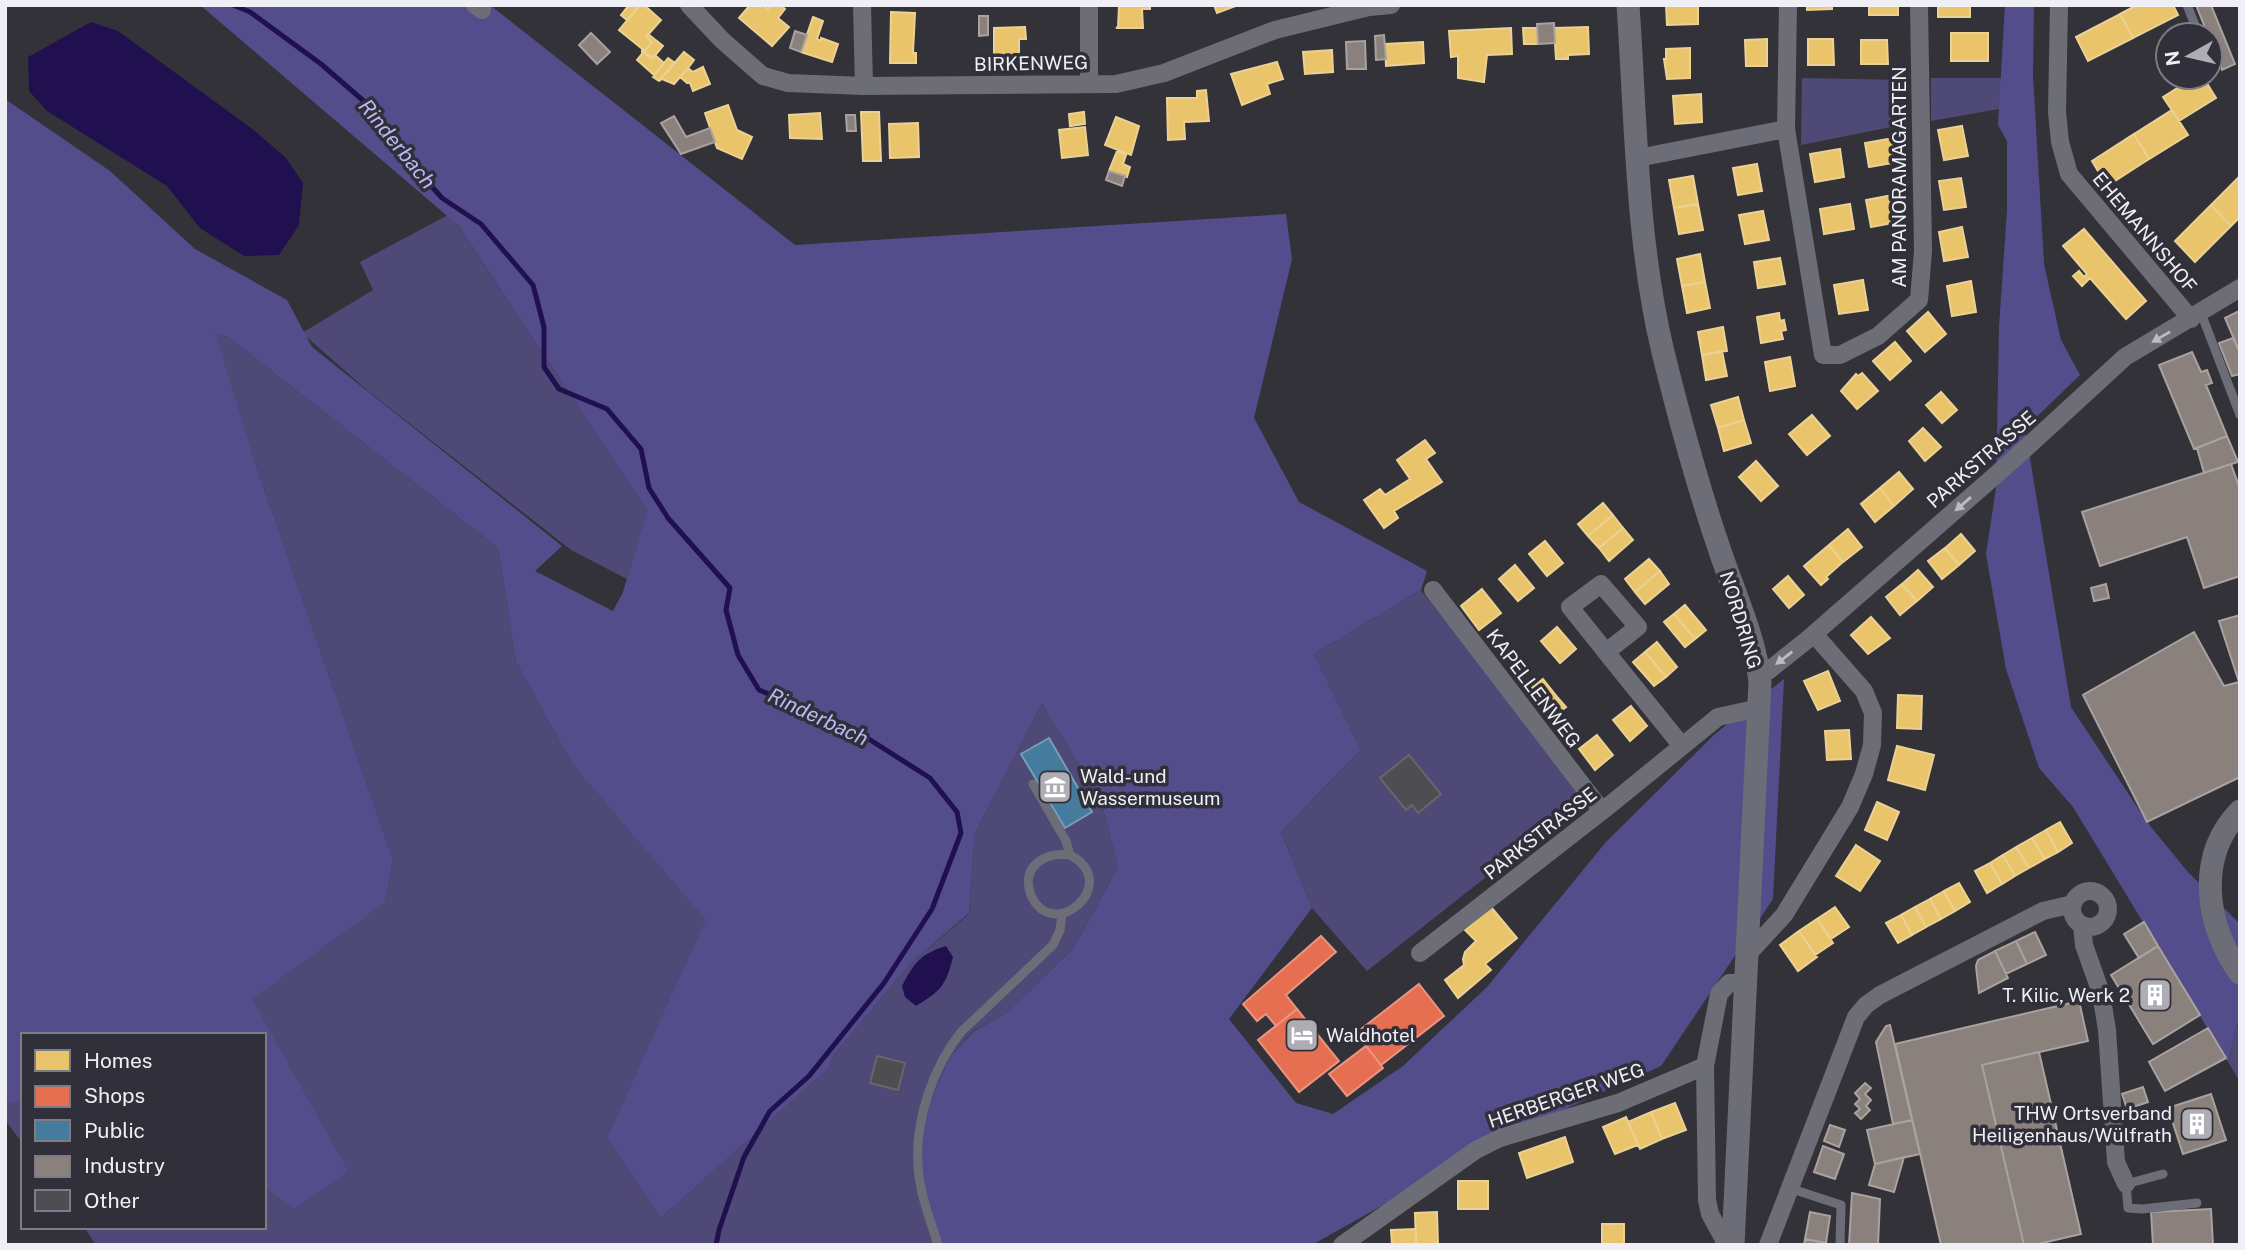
<svg xmlns="http://www.w3.org/2000/svg" width="2245" height="1250" font-family="'Public Sans',sans-serif">
<rect width="100%" height="100%" fill="#333238"/>
<path fill="#4e4977" d="M1802 78 1906 80V124L1801 145Z
M1931 78H2006L1998 125 1999 109 1931 121Z
M448 215 459 226 647 510 627 579 571 550 368 391 302 333 373 290 360 262Z
M214 332 228 337 498 548 516 662 572 764 707 920 607 1137 661 1218 828 1069 834 1055 911 963 969 914 975 833 1042 704 1101 801 1118 867 1073 949 1006 1013 973 1031 951 1056 940 1245H96L84 1227H264V1187L294 1210 347 1171 251 999 385 903 393 859 259 474Z
M1421 590 1586 798 1367 971 1312 908 1281 832 1361 750 1314 654Z
M2237 1025 2240 1029V1082L2228 1062Z
M5 1102H23V1144L5 1120Z"/>
<path fill="#544d8c" d="M200 5H490L795 245 1286 214 1292 259 1254 418 1299 502 1427 571 1421 590 1314 654 1361 750 1281 832 1312 908 1229 1019 1296 1103 1333 1114 1403 1066 1487 987 1606 842 1715 734 1784 679 1773 899 1661 1066 1511 1133 1312 1245H940L921 1173 926 1111 951 1056 974 1031 1006 1013 1073 949 1118 867 1101 801 1042 704 975 833 969 913 911 963 834 1055 828 1069 661 1218 607 1137 706 920 572 764 516 662 498 548 228 337 215 333 259 474 393 859 385 903 252 999 348 1171 294 1210 264 1187V1035H23V1102H5V99L110 171 195 249 287 300 312 347 562 546 535 571 613 611 623 592 647 510 459 226Z
M2005 5H2034L2033 76 2044 264 2061 340 2080 375 2025 428 2071 707 2147 822 2187 871 2240 924V1022L2237 1025 2228 1062 2073 807 2039 768 2006 669 1986 554 1996 488 1999 327 2007 210V141L1998 125Z"/>
<path fill="#21104f" d="M91 22 118 31 255 131 286 158 303 183 299 225 279 255 244 256 200 228 167 186 47 111 29 91 28 57Z
M946 946 953 957C946 985 941 991 916 1006L905 997 902 986C914 963 920 954 946 946Z"/>
<path fill="#e9c46a" stroke="#ebd194" stroke-width="2" d="M629 5H640L627 20 621 15Z
M640 5H644L661 20 646 37 652 42 645 51 619 30Z
M750 5H763L768 9 771 5H780L785 9 778 18 789 27 772 46 739 18Z
M1150 5V9H1142L1143 28H1116L1118 27 1119 6 1116 5Z
M1214 5H1238L1217 13Z
M1666 5H1698V24L1667 25Z
M1807 5H1832V9L1807 10Z
M1869 5H1898V15H1869Z
M1938 5H1970V17H1938Z
M2137 5H2173L2178 15 2133 38 2120 14Z
M891 12 915 13 913 53H916V63H890Z
M2120 14 2133 38 2088 61 2076 37Z
M813 17 823 21 817 39 821 41V38L838 44 832 62 801 52Z
M1025 27 1026 39H1019V58L994 56V28Z
M1588 27 1589 54 1568 55V59H1556L1554 28Z
M1511 28 1512 54 1487 55 1484 82 1458 78V56L1451 57 1449 31Z
M1523 28H1537L1538 44H1524Z
M1951 33H1988V61H1951Z
M648 34 663 46 653 58 644 52 652 42 646 37Z
M1767 39V66H1746L1745 40Z
M1808 39H1833L1834 65H1808Z
M1861 40H1887L1888 64H1861Z
M1423 42 1424 63 1386 66 1385 44Z
M1690 48V78L1667 79 1664 59H1666V49Z
M642 49 650 58 655 55 664 63 654 75 637 60 642 54Z
M1332 50 1333 72 1305 74 1303 52Z
M684 52 694 60 688 68 674 84 662 79 659 81Z
M668 58 675 63 659 81 653 77Z
M1277 62 1283 79 1267 84 1270 94 1242 105 1231 74Z
M703 67 710 84 693 91 690 83H687L680 77 688 68 693 72Z
M2195 77H2203L2216 98 2179 121 2163 97Z
M1206 90 1209 121 1184 122 1185 139 1168 140 1167 98H1197V91Z
M1701 94 1702 122 1675 124 1673 96Z
M728 105 737 130 752 137 742 159 717 148 705 113Z
M2172 110 2188 135 2149 159 2134 134Z
M861 112H879L881 161H863Z
M1084 112 1085 124 1070 126 1069 114Z
M820 113 822 139 790 138 789 115Z
M1116 117 1139 126 1131 155 1105 145Z
M918 123 919 157 890 158 889 124Z
M1962 126 1968 156 1944 160 1938 130Z
M1085 127 1088 155 1062 158 1059 130Z
M2134 134 2149 159 2107 186 2092 161Z
M1894 138 1898 162 1869 167 1865 143Z
M1840 149 1844 177 1815 182 1810 154Z
M1117 151 1126 155 1123 164 1130 167 1127 177 1109 171Z
M1757 164 1762 191 1738 195 1733 168Z
M1693 176 1698 204 1674 208 1669 180Z
M2240 176V217L2231 226 2211 205Z
M1961 178 1966 207 1944 210 1939 181Z
M1893 195 1898 222 1871 227 1866 200Z
M1698 204 1703 230 1679 234 1674 208Z
M1850 204 1854 229 1824 234 1820 209Z
M2211 205 2231 226 2195 262 2175 241Z
M1763 211 1769 240 1745 244 1739 215Z
M1962 227 1968 257 1944 261 1939 232Z
M2084 229 2146 301 2126 319 2090 278 2082 286 2073 276 2079 271 2084 277 2087 274 2063 246Z
M1700 254 1705 282 1682 286 1677 259Z
M1780 258 1785 284 1758 288 1754 262Z
M1863 280 1868 310 1839 314 1834 285Z
M1971 281 1976 312 1952 316 1947 286Z
M1705 282 1710 308 1687 313 1682 286Z
M1928 312 1946 334 1925 352 1907 331Z
M1779 313 1780 321 1784 320 1786 330 1781 331 1783 339 1761 343 1757 317Z
M1723 327 1727 351 1702 355 1698 332Z
M1895 342 1911 361 1890 380 1873 361Z
M1722 351 1727 376 1706 380 1702 355Z
M1790 357 1795 386 1770 391 1765 362Z
M1862 373 1878 391 1857 409 1841 391 1856 374 1858 376Z
M1941 392 1957 410 1942 423 1926 405Z
M1738 397 1744 420 1718 428 1711 405Z
M1812 415 1830 436 1807 455 1789 434Z
M1744 420 1751 443 1724 451 1718 428Z
M1923 428 1941 447 1925 461 1909 441Z
M1425 440 1435 453 1426 459 1442 482 1394 511 1398 518 1384 528 1364 500 1380 489 1385 495 1410 479 1397 460Z
M1756 461 1778 486 1761 501 1739 477Z
M1899 472 1913 489 1894 506 1880 488Z
M1880 488 1894 506 1875 522 1861 504Z
M1603 503 1613 515 1588 536 1578 524Z
M1613 515 1623 528 1599 548 1588 536Z
M1623 528 1633 540 1609 561 1599 548Z
M1848 529 1862 547 1843 562 1829 545Z
M1961 534 1975 551 1959 565 1945 548Z
M1545 541 1563 563 1547 576 1529 554Z
M1829 545 1843 562 1826 577 1828 579 1821 585 1804 566Z
M1945 548 1959 565 1942 579 1928 561Z
M1649 559 1660 571 1635 592 1625 579Z
M1515 565 1534 588 1518 601 1499 579Z
M1918 570 1933 587 1917 601 1902 584Z
M1660 571 1669 584 1645 604 1635 592Z
M1788 576 1804 595 1789 608 1773 589Z
M1902 584 1917 601 1900 615 1886 597Z
M1482 589 1501 613 1479 630 1461 606Z
M1685 605 1706 630 1695 639 1674 614Z
M1674 614 1695 639 1685 647 1664 622Z
M1871 617 1890 638 1868 654 1851 635Z
M1557 627 1576 649 1560 663 1541 641Z
M1657 642 1677 667 1666 677 1645 652Z
M1645 652 1666 677 1654 686 1633 662Z
M1828 671 1840 701 1818 710 1804 681Z
M1543 679 1558 698 1543 710 1528 691Z
M1898 695 1922 696 1921 729 1897 728Z
M1558 698 1566 707 1550 719 1543 710Z
M1631 706 1647 726 1630 741 1613 720Z
M1849 730 1851 759 1827 760 1825 731Z
M1597 735 1613 755 1595 770 1579 749Z
M1897 746 1934 755 1925 790 1888 780Z
M1877 802 1899 812 1887 840 1865 830Z
M2060 822 2072 843 2058 852 2046 830Z
M2046 830 2058 852 2045 859 2032 838Z
M2032 838 2045 859 2029 868 2016 847Z
M1856 845 1880 861 1860 891 1836 876Z
M2016 847 2029 868 2015 876 2003 855Z
M2003 855 2015 876 2002 884 1990 863Z
M1990 863 2002 884 1987 893 1975 871Z
M1959 883 1970 902 1955 911 1944 891Z
M1944 891 1955 911 1941 919 1930 899Z
M1930 899 1941 919 1926 927 1915 907Z
M1491 907 1517 938 1485 964 1491 970 1458 998 1445 980 1464 965 1463 959 1465 952 1476 941 1465 930Z
M1835 907 1849 927 1831 939 1817 919Z
M1915 907 1926 927 1912 935 1901 915Z
M1901 915 1912 935 1898 943 1886 923Z
M1817 919 1833 943 1815 955 1799 931Z
M1799 931 1817 957 1798 971 1780 945Z
M1675 1103 1686 1130 1662 1139 1651 1112Z
M1651 1112 1662 1139 1640 1149 1628 1122Z
M1626 1117 1638 1145 1615 1154 1603 1127Z
M1565 1137 1573 1162 1527 1178 1519 1153Z
M1458 1181H1488V1209H1458Z
M1437 1212 1438 1245H1416L1415 1213Z
M1602 1224H1624V1245H1602Z
M1416 1229V1245H1392L1391 1230Z"/>
<path fill="#e76f51" stroke="#e99582" stroke-width="2" d="M1321 936 1336 952 1286 995 1297 1009 1276 1026 1266 1014 1257 1021 1243 1004Z
M1419 984 1444 1016 1381 1065 1356 1033Z
M1297 1009 1339 1061 1299 1092 1258 1040Z
M1366 1046 1383 1068 1347 1096 1329 1074Z"/>
<path fill="#457b9d" stroke="#789eb7" stroke-width="2" d="M1049 738 1092 812 1065 828 1021 754Z"/>
<path fill="#8a817c" stroke="#a8a2a0" stroke-width="2" d="M2196 5H2211L2235 64 2222 70 2210 35H2208Z
M979 16H988V35L979 36Z
M1554 23 1555 43 1538 44 1537 24Z
M795 31 807 35 801 52 790 48Z
M591 33 610 52 597 64 579 45Z
M1384 35 1386 59 1376 60 1375 36Z
M1365 41 1366 69H1347L1346 42Z
M846 115H855L856 131H847Z
M674 116 686 137 710 128 715 142 681 154 661 123Z
M1109 171 1125 176 1122 186 1106 180Z
M2239 311 2240 313V353L2225 318Z
M2233 338 2240 353V374L2232 376 2219 343Z
M2192 352 2201 372 2207 370 2212 383 2206 385 2227 436 2194 449 2159 365Z
M2227 436 2238 462 2204 473 2197 448Z
M2231 464 2240 489V576L2204 588 2187 537 2100 566 2082 512Z
M2106 584 2109 598 2094 601 2091 588Z
M2240 615V777L2147 822 2083 695 2194 632 2224 686 2239 682 2219 621Z
M2144 922 2158 946 2139 958 2124 934Z
M2035 932 2046 955 2027 964 2016 941Z
M2016 941 2027 964 2006 974 1995 951Z
M2158 946 2200 1015 2153 1044 2111 975Z
M1995 951 2008 978 1979 993 1976 966 1978 960Z
M2079 1001 2088 1041 1982 1065 2024 1245H1941L1895 1044Z
M1890 1025 1912 1120 1893 1124 1876 1042 1886 1026Z
M2208 1028 2226 1058 2165 1091 2149 1062Z
M2039 1052 2081 1234 2034 1245H2024L1982 1065Z
M1865 1083 1871 1088 1865 1094 1871 1100 1866 1106 1870 1110 1861 1119 1855 1113 1860 1109 1855 1104 1860 1099 1855 1093Z
M2143 1087 2148 1102 2127 1109 2122 1094Z
M2211 1094 2226 1140 2183 1154 2168 1108Z
M1912 1120 1920 1154 1875 1164 1867 1130Z
M1830 1125 1845 1130 1839 1147 1824 1141Z
M1823 1146 1844 1154 1835 1179 1814 1172Z
M1904 1157 1894 1192 1869 1185 1875 1164Z
M1852 1193 1880 1199 1878 1245H1849Z
M2211 1209 2213 1245H2153L2151 1212Z
M1810 1212 1830 1216 1826 1243 1805 1239Z
M1805 1239 1826 1243 1825 1245H1804Z"/>
<g fill="none" stroke-linecap="round" stroke-linejoin="round">
<path stroke="#21104f" stroke-width="5" d="M233 5 250 12 321 64 373 109 407 159 442 198 481 224 533 285 544 327V367L559 389 607 409 641 449 649 488 668 518 730 588 726 610 738 655 759 690 850 727 930 778 957 812 961 833 932 909 884 983 809 1076 770 1111 744 1157 719 1230 716 1245"/>
</g>
<path fill="#4e4d52" stroke="#67666b" stroke-width="2" d="M1409 755 1441 794 1418 813 1412 805 1406 810 1380 778Z
M877 1056 905 1063 898 1090 870 1083Z"/>
<g fill="none" stroke-linecap="round" stroke-linejoin="round">
<path stroke="#6d6d77" stroke-width="9" d="M2187 5 2199 35
M2210 61 2211 62
M2201 313 2240 415
M1033 784 1066 841 1070 855C1045 851 1020 867 1031 895 1053 945 1123 883 1070 855
M2163 1174 2126 1184 2128 1208 2142 1209 2197 1203
M1789 1188 1841 1205 1840 1245
M938 1245C930 1219 919 1192 918 1165 915 1120 933 1067 961 1032L1053 945 1060 930 1062 914"/>
<path stroke="#6d6d77" stroke-width="18" d="M475 5 482 10
M689 5 722 40 763 76 788 83 864 86 1116 84 1164 73 1275 30 1369 7 1391 5
M862 5 864 86
M1089 5V84
M1788 5 1786 129 1823 355H1840L1878 336 1919 300 1923 251 1919 5
M2059 5 2057 112 2060 142 2069 174 2191 319
M1638 158 1786 129
M1433 590 1602 811
M1606 652 1570 607 1601 584 1638 627 1606 652 1682 746
M1759 673 1768 671 1807 640 2014 459 2125 357 2240 288
M2072 909a18 18 0 1 1 36 0a18 18 0 1 1-36 0Z
M2082 925 2084 945 2101 993 2107 1030 2116 1162 2126 1184
M1420 953 1611 804 1718 717 1759 708
M1748 954 1784 915 1850 807 1864 774 1872 745 1873 713 1864 691 1814 634
M1342 1245 1476 1150 1500 1138 1618 1103 1705 1066
M1727 1245 1710 1214 1707 1200 1705 1066 1719 994 1729 983H1747
M1768 1245 1856 1017 1866 1005 1880 995 2043 911 2073 904"/>
<path stroke="#6d6d77" stroke-width="23" d="M1628 5C1636 120 1636 240 1663 352 1679 417 1698 487 1720 551 1734 593 1755 637 1760 682L1733 1245
M2240 811C2196 856 2205 925 2240 973"/>
</g>
<defs><path id="oneway-solid" d="M-6-.8H1V-3.2L6.5 0L1 3.2V.8H-6Z" transform="scale(1.75)"/></defs>
<g fill="#bbbbc3">
<use href="#oneway-solid" transform="translate(2161 337) rotate(150)"/>
<use href="#oneway-solid" transform="translate(1963 504) rotate(139)"/>
<use href="#oneway-solid" transform="translate(1784 658) rotate(142)"/>
</g>
<defs>
<symbol id="museum-square" viewBox="-11 -11 22 22"><rect x="-9" y="-9" width="18" height="18" rx="4" fill="#adadb3" stroke="#31303a"/><path d="M0-6L6-3V-2H-6V-3ZM-5-1h2V3h-2ZM-1-1h2V3h-2ZM3-1h2V3H3ZM-6 4H6V6H-6Z" fill="#fff"/></symbol>
<symbol id="building-square" viewBox="-11 -11 22 22"><rect x="-9" y="-9" width="18" height="18" rx="4" fill="#adadb3" stroke="#31303a"/><path d="M-4-6H4V6H1V3H-1V6H-4ZM-2.5-4.3h1.7v1.8h-1.7ZM.8-4.3h1.7v1.8H.8ZM-2.5-1h1.7V.8h-1.7ZM.8-1h1.7V.8H.8Z" fill="#fff"/></symbol>
<symbol id="hotel-square" viewBox="-11 -11 22 22"><rect x="-9" y="-9" width="18" height="18" rx="4" fill="#adadb3" stroke="#31303a"/><path d="M-6-4.5h1.5V1H6V5H4.5V3h-9V5H-6ZM-4 0a1.8 1.8 0 1 1 3.6 0ZM.5 0V-2.5h3Q6-2.5 6 0Z" fill="#fff"/></symbol>
</defs>
<g fill-rule="evenodd">
<use href="#museum-square" x="1036" y="768" width="38" height="38"/>
<use href="#building-square" x="2136" y="976" width="38" height="38"/>
<use href="#hotel-square" x="1283" y="1016" width="38" height="38"/>
<use href="#building-square" x="2178" y="1105" width="38" height="38"/>
</g>
<g text-anchor="middle" stroke-width="7" stroke-linejoin="round" paint-order="stroke">
<g font-size="19" fill="#efeff5" stroke="#31303a">
<text transform="translate(1031 63) rotate(-1)" y="7">BIRKENWEG</text>
<text transform="translate(1899 177) rotate(-90)" y="7">AM PANORAMAGARTEN</text>
<text transform="translate(2145 232) rotate(50)" y="7">EHEMANNSHOF</text>
<text transform="translate(1981 459) rotate(-41)" y="7">PARKSTRASSE</text>
<text transform="translate(1741 620) rotate(73)" y="7">NORDRING</text>
<text transform="translate(1534 688) rotate(53)" y="7">KAPELLENWEG</text>
<text transform="translate(1540 833) rotate(-38)" y="7">PARKSTRASSE</text>
<text transform="translate(1566 1095) rotate(-19)" y="7">HERBERGER WEG</text>
</g>
<g font-size="19" fill="#efeff5" stroke="#31303a" text-anchor="start">
<text x="1080" y="783">Wald- und<tspan x="1080" dy="22">Wassermuseum</tspan></text>
<text x="2130" y="1002" text-anchor="end">T. Kilic, Werk 2</text>
<text x="1326" y="1042">Waldhotel</text>
<text x="2172" y="1120" text-anchor="end">THW Ortsverband<tspan x="2172" dy="22">Heiligenhaus/Wülfrath</tspan></text>
</g>
<g font-size="21" font-style="italic" fill="#bbb8f5" stroke="#31303a">
<text transform="translate(397 144) rotate(51)" y="7">Rinderbach</text>
<text transform="translate(818 717) rotate(25)" y="7">Rinderbach</text>
</g>
</g>
<rect width="2245" height="1250" fill="none" stroke="#efeff5" stroke-width="14"/>
<rect x="21" y="1033" width="245" height="196" fill="#31303a" stroke="#7d7c85" stroke-width="2"/>
<rect x="35" y="1050" width="35" height="21" fill="#e9c46a" stroke="#7d7c85" stroke-width="2"/>
<text x="84" y="1068" font-size="21" fill="#efeff5">Homes</text>
<rect x="35" y="1086" width="35" height="21" fill="#e76f51" stroke="#7d7c85" stroke-width="2"/>
<text x="84" y="1103" font-size="21" fill="#efeff5">Shops</text>
<rect x="35" y="1120" width="35" height="21" fill="#457b9d" stroke="#7d7c85" stroke-width="2"/>
<text x="84" y="1138" font-size="21" fill="#efeff5">Public</text>
<rect x="35" y="1156" width="35" height="21" fill="#8a817c" stroke="#7d7c85" stroke-width="2"/>
<text x="84" y="1173" font-size="21" fill="#efeff5">Industry</text>
<rect x="35" y="1190" width="35" height="21" fill="#4e4d52" stroke="#7d7c85" stroke-width="2"/>
<text x="84" y="1208" font-size="21" fill="#efeff5">Other</text>
<g transform="translate(2189 56) rotate(262)"><circle r="33" fill="#31303a" stroke="#7d7c85" stroke-width="2"/>
<path d="M0-5L12 26L0 18L-12 26Z" fill="#adadb3"/>
<text y="-10" font-size="19" font-weight="bold" text-anchor="middle" fill="#efeff5">N</text>
</g>
</svg>
